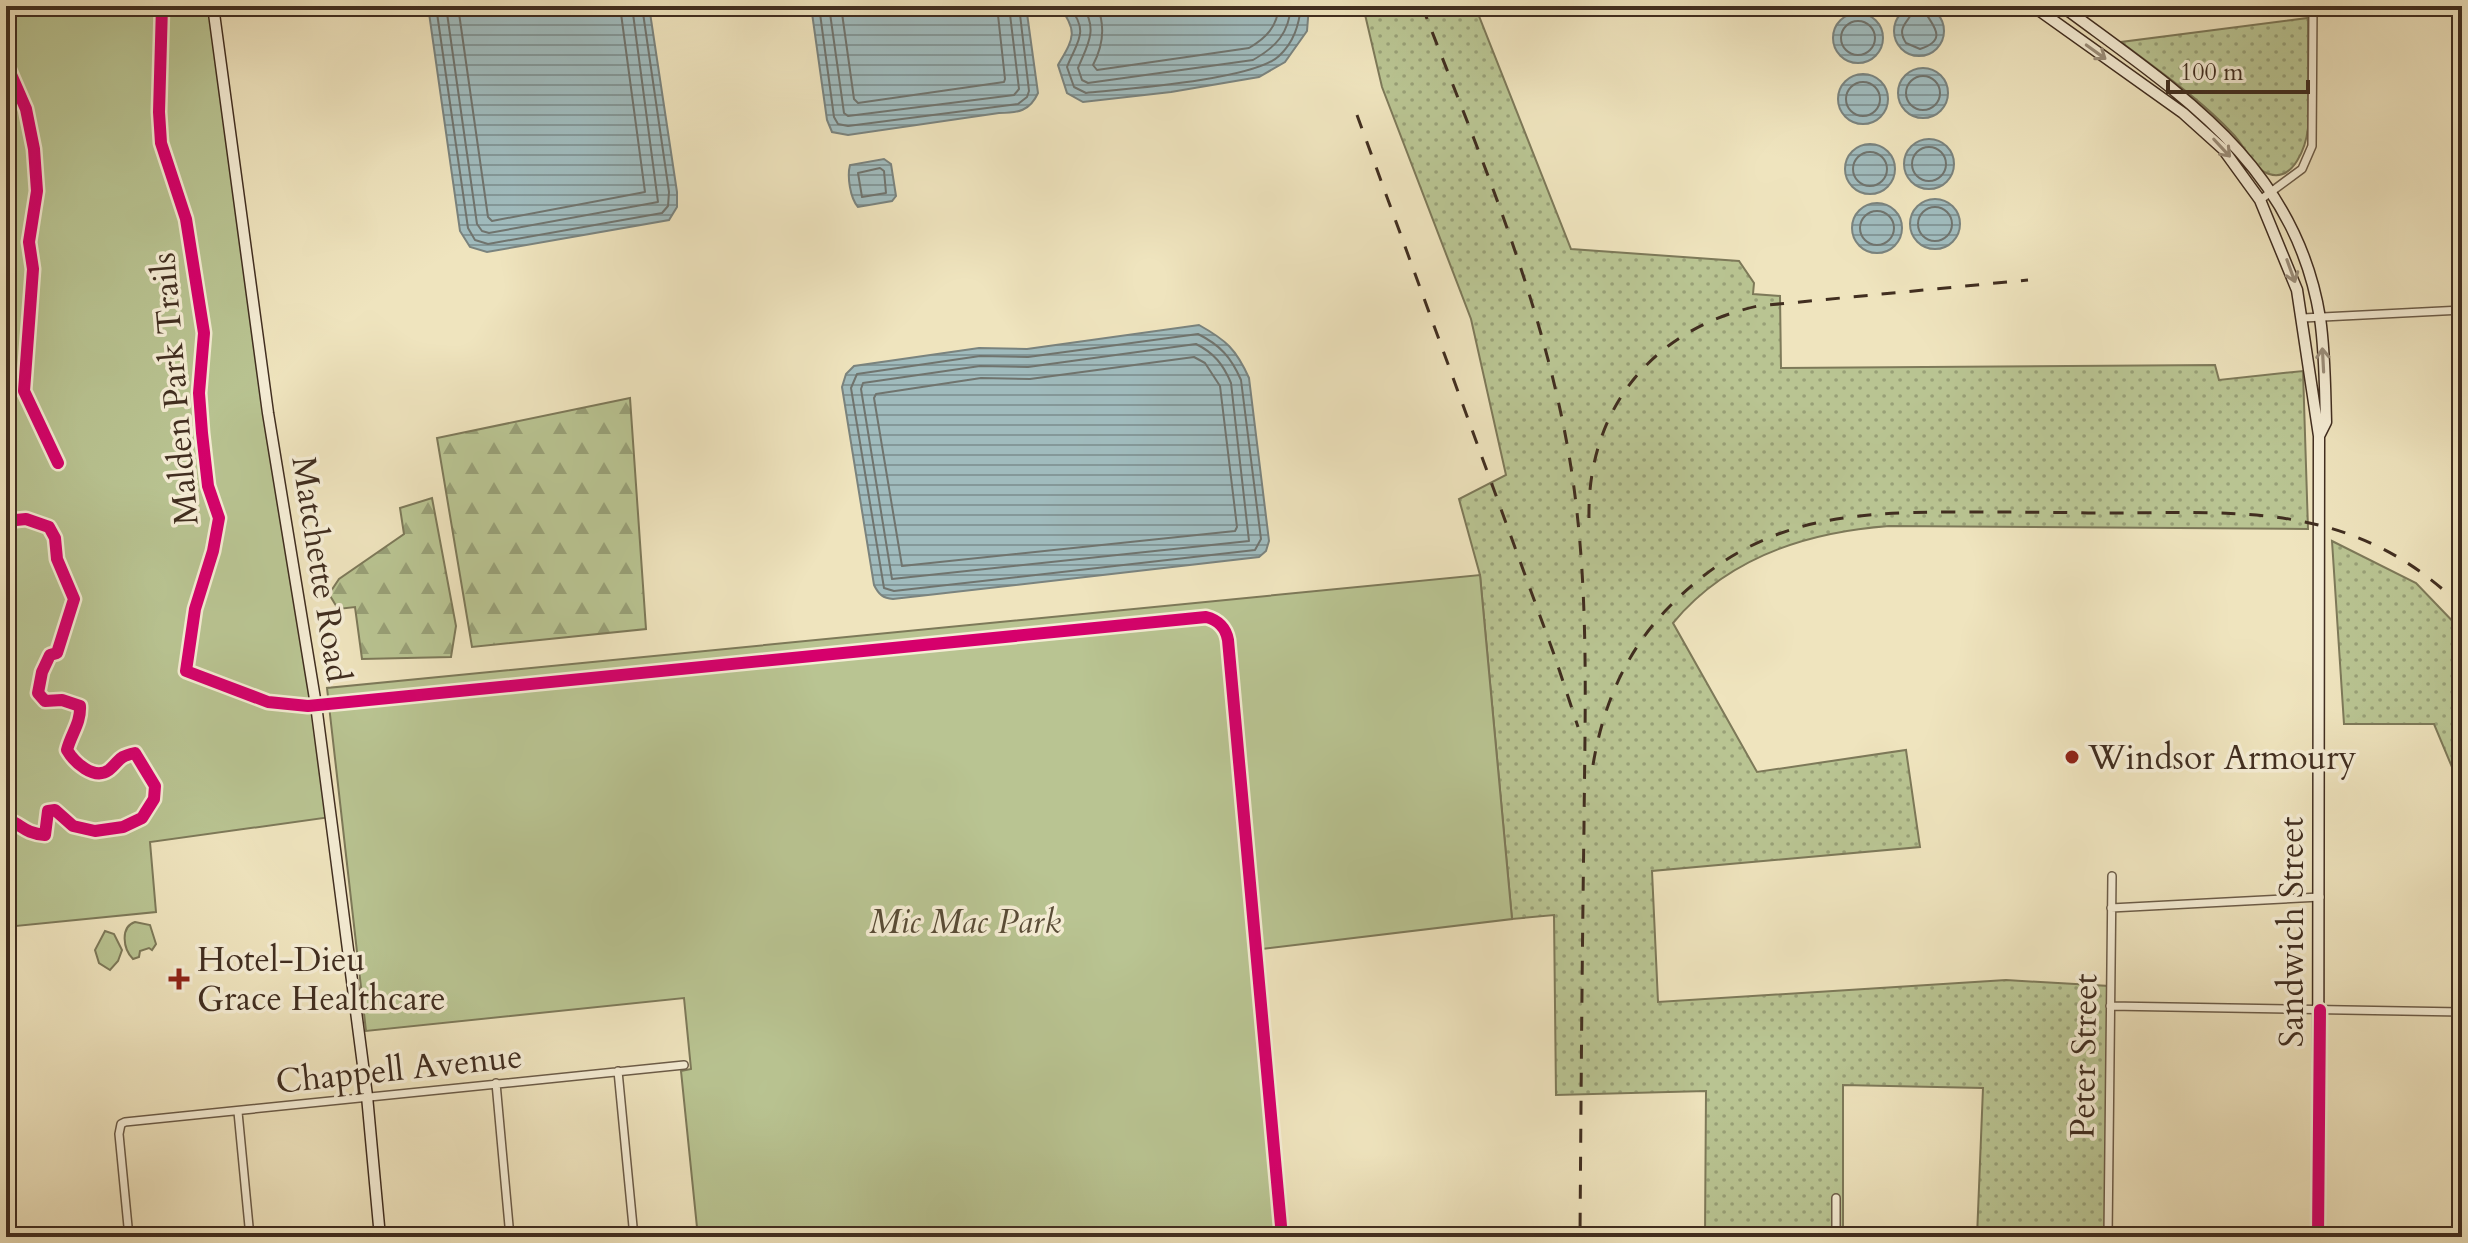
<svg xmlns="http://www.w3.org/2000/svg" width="2468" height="1243" font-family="Cardo,serif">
<defs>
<pattern id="grass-dots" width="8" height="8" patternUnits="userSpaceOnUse" patternTransform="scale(2)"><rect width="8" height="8" fill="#b9c492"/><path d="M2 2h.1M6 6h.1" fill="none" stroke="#98a077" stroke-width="1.8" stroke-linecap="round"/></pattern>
<pattern id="forest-firs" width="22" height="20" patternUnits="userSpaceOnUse" patternTransform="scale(2)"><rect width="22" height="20" fill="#b9c492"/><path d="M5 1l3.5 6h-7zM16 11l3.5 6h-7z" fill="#98a077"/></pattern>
<pattern id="water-rules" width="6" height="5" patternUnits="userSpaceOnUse" patternTransform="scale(2)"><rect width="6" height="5" fill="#a0bbbd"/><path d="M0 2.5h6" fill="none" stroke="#849899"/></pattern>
</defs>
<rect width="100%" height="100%" fill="#efe4be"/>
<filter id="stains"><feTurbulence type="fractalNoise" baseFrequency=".0025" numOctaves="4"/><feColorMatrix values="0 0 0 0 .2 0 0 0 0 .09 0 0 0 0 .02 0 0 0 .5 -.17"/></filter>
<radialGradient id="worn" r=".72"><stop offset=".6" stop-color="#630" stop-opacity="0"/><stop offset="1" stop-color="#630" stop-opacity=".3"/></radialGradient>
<path fill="url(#grass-dots)" stroke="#7d7959" stroke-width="2" d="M1363 6H1475L1571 249 1739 261 1754 283 1753 294 1780 296 1781 368 2215 365 2219 380 2303 371 2308 529 1889 526C1808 532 1727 558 1673 623L1757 772 1906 750 1920 847 1652 871 1658 1002 2006 980 2109 986 2106 1237H1977L1983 1088 1843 1085V1237H1705L1706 1091 1556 1095 1554 915 1512 919 1480 575 1459 499 1506 475 1471 319 1382 87Z
M2308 18V128C2306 146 2294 182 2269 174 2253 169 2244 144 2232 133 2199 98 2159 71 2121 42Z
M2332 541 2416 583 2462 631V791L2434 724H2344Z"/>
<path fill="url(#forest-firs)" stroke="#7d7959" stroke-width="2" d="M630 398 646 629 472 647 437 438Z
M432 498 456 626 451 657 362 659 355 607 338 609 329 594 339 579 404 534 400 508Z"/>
<path fill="#b9c492" stroke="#7d7959" stroke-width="2" d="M6 6H214L331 817 150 842 156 912 6 927Z
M1480 575 1512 919 1254 950 1280 1237H698L681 1071 691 1069 684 998 366 1031 327 688Z
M135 922 150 925 156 944 152 950 149 948 140 951 139 957 133 959C123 949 120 927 135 922Z
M105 931 114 934 122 950 118 961 110 970 99 963 95 950Z"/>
<path fill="url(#water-rules)" stroke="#7a837e" stroke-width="2" d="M1894 31a25 25 0 1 1 50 0a25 25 0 1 1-50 0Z
M428 6H649L677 192V207L669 220 487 252 470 247 460 231Z
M811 6H1026L1038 93C1030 111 1018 113 999 113L848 135 832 132 827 120Z
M1059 6H1309L1307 31 1285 62 1259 77 1171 92 1083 102 1067 93 1058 65C1073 39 1079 32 1059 6Z
M1833 38a25 25 0 1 1 50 0a25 25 0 1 1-50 0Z
M1898 93a25 25 0 1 1 50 0a25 25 0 1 1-50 0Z
M1838 99a25 25 0 1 1 50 0a25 25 0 1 1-50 0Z
M1904 164a25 25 0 1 1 50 0a25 25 0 1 1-50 0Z
M1845 169a25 25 0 1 1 50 0a25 25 0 1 1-50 0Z
M884 159 891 164 896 196 892 201 858 207C850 198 847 176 850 165Z
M1910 224a25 25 0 1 1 50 0a25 25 0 1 1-50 0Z
M1852 228a25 25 0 1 1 50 0a25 25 0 1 1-50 0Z
M1199 325C1226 340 1236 349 1249 378L1269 541 1266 551 1259 557 893 599C883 598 879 595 874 585L842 387 846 374 854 366 979 348 1027 349Z"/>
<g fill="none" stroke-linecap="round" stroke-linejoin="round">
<path stroke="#70746e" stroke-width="2" d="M436 6 468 228 475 240 488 244 662 213 668 206 669 192 642 6
M446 6 477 224 482 231 489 233 658 202 632 6
M458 6 488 217 492 221 645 192 620 6
M819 6 834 117 838 124 848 126 1018 104 1027 97 1029 91 1019 6
M829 6 844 113 848 116 1014 95 1019 89 1009 6
M841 6 854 99 858 103 1004 82 1005 79 997 6
M1069 6C1090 33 1077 41 1067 67L1074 87 1086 93C1125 89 1254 80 1279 56 1294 42 1299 25 1301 6
M1082 6C1099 29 1087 46 1078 68L1082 80 1088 83 1253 60C1276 47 1289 33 1291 6
M1097 6C1106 27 1103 46 1093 65L1097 70 1249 48C1266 38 1277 27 1279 6
M1914 6C1913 21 1894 25 1906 43L1920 49C1954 38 1925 20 1923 6
M1841 38a17 17 0 1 1 34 0a17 17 0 1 1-34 0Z
M1906 93a17 17 0 1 1 34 0a17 17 0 1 1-34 0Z
M1846 99a17 17 0 1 1 34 0a17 17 0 1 1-34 0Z
M1912 164a17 17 0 1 1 34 0a17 17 0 1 1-34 0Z
M1853 169a17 17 0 1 1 34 0a17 17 0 1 1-34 0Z
M880 168 884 171 886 193 862 197 858 173Z
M1918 224a17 17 0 1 1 34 0a17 17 0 1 1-34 0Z
M1860 228a17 17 0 1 1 34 0a17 17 0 1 1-34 0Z
M1198 334C1220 345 1231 357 1241 380L1261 539 1255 550 894 591 884 588 851 388 857 374 980 356 1028 357Z
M1196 344C1214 353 1223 364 1231 383L1249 541 892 579 861 389 863 383 980 366 1028 367Z
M1194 357 1205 363 1220 386 1237 527 1235 531 902 566 874 398 876 394 981 378 1030 379Z"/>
<defs>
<path id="minor" d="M2260 200 2302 169 2312 146 2313 6
M2303 318 2462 310
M2111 908 2320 897
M2110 1006 2462 1012
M618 1071 634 1237
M496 1083 510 1237
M238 1112 250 1237
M129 1237 119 1134 121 1124 125 1122 684 1065
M1836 1237V1198
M2108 1237 2112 876"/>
<path id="secondary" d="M213 6 268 413 316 705 334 842 367 1096 380 1237
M2033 6 2183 113 2223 149 2260 200 2297 290 2319 436 2318 1237
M2062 6C2177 92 2295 163 2320 318 2325 352 2325 388 2326 422L2319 436"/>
</defs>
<use href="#minor" stroke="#6c5c48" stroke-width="10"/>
<use href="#secondary" stroke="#412e20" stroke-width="13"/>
<use href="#minor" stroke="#f5edd5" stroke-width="7"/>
<use href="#secondary" stroke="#f5edd5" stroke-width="10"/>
<path stroke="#412e20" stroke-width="3" stroke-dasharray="14 14" stroke-linecap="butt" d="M1422 6C1479 153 1542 299 1569 455 1590 578 1585 703 1584 827 1582 963 1581 1100 1580 1237
M1357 115 1555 657 1578 727
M1589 518C1587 410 1652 329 1758 306L2028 280
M1593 765C1603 704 1627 649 1671 605 1755 520 1841 512 1954 512 1999 512 2043 512 2088 513 2233 514 2349 496 2462 607"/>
<defs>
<path id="cycleway" d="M162 6 159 112 161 143 186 219 204 333 199 393 202 433 208 486 219 518 213 551 195 609 186 671
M6 63 26 109 34 149 37 191 29 242 33 269 24 391 58 463
M6 521 26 519 49 527 55 538 57 559 74 599 57 653 50 655 42 672 38 693 45 701 62 700 80 706C81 723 71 734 67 750 74 762 94 781 109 770 121 760 117 757 135 753L155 786 154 799 142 818 123 827 95 831 73 826 55 810 48 811 45 835C23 833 22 824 6 819
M186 671 268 702 308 706 1206 617C1218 620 1226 628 1228 640L1282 1237
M2318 1237 2320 1010"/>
</defs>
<use href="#cycleway" stroke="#f5edd5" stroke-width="17"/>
<use href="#cycleway" stroke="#d6006c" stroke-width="12"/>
</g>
<defs><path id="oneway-shaft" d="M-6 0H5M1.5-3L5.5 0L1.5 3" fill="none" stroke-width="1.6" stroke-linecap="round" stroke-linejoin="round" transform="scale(2)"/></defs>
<g stroke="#9b8e7a">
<use href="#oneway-shaft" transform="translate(2096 52) rotate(36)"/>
<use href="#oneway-shaft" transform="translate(2222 148) rotate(47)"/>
<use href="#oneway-shaft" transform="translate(2291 271) rotate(70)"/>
<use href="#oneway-shaft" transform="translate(2323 360) rotate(-93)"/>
</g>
<g fill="#8f2418" stroke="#f5edd5" stroke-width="3">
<circle cx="2072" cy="757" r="8"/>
<path d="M175 967h8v8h8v8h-8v8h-8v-8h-8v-8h8z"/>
</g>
<g text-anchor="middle" stroke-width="7" stroke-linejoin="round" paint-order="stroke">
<g font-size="34" fill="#412e20" stroke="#f5edd5">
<text transform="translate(174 389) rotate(-95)" y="12">Malden Park Trails</text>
<text transform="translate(322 569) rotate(81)" y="12">Matchette Road</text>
<text transform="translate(2291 932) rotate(-90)" y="12">Sandwich Street</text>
<text transform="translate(2083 1056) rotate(-89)" y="12">Peter Street</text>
<text transform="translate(399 1068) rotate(-6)" y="12">Chappell Avenue</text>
</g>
<g font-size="34" fill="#412e20" stroke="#f5edd5" text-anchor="start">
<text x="2088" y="769">Windsor Armoury</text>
<text x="197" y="971">Hotel-Dieu<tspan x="197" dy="39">Grace Healthcare</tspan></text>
</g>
<g font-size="34" font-style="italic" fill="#594c37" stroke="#f5edd5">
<text x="965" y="933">Mic Mac Park</text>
</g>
</g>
<rect width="2468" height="1243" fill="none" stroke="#efe4be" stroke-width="32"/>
<rect x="8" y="8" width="2452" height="1227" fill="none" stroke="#412e20" stroke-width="4"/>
<rect x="16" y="16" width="2436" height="1211" fill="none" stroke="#412e20" stroke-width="2"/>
<path d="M2168 80v12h140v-12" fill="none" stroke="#412e20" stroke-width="4"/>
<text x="2180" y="80" font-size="24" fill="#412e20" stroke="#f5edd5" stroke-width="6" paint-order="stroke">100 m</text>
<rect width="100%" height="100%" filter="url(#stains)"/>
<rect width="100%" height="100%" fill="url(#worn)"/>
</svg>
